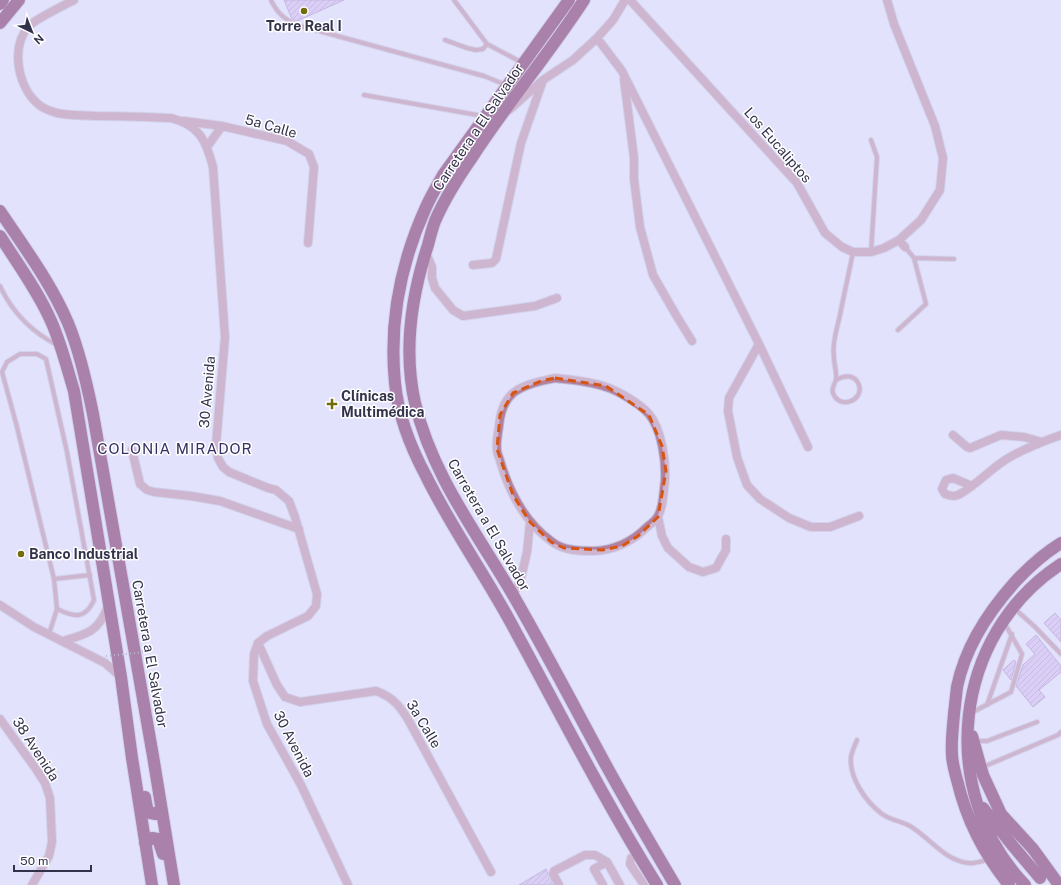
<svg xmlns="http://www.w3.org/2000/svg" width="1061" height="885" font-family="'Public Sans',sans-serif">
<defs>
<pattern id="building-hatch" width="6" height="6" patternUnits="userSpaceOnUse"><rect width="6" height="6" fill="#d0b3f0"/><path d="M-1 1l2-2M0 6l6-6M5 7l2-2" fill="none" stroke="#a992c4"/></pattern>
</defs>
<rect width="100%" height="100%" fill="#e2e2fc"/>
<path fill="url(#building-hatch)" stroke="#9f83bd" d="M284 0H344L297 21 292 19Z
M1055 613 1061 620V642L1044 623Z
M1036 635 1061 666V672L1039 690 1045 697 1033 707 1016 686 1023 665 1035 654 1026 644Z
M1014 660 1016 662 1011 680 1003 670Z
M546 869 553 885H519Z"/>
<g fill="none" stroke-linecap="round" stroke-linejoin="round">
<defs>
<path id="lane" d="M271 0C277 13 284 19 297 25L484 76 506 85
M454 0 487 44 521 62
M445 40 467 48 476 50 483 49 487 44
M364 95 483 116
M871 252 877 157 871 140
M914 258 954 259
M0 286C12 312 32 332 57 345
M898 330 926 304 914 258 905 247
M836 380C844 375 855 374 859 385 864 401 839 410 833 393 831 387 835 385 836 379 837 373 834 364 834 358 832 343 837 329 840 315 844 294 849 273 853 252
M54 579 90 575
M1015 609 1034 626 1061 654
M49 634 57 609 54 579 16 423 2 372 7 362 20 354H37L46 359 67 452 94 600C85 620 74 617 57 609
M987 705 1012 634
M973 712 1011 692 1022 654 1005 624
M857 740C855 745 852 751 851 757 849 778 866 802 882 814 890 820 901 821 910 826 930 838 944 860 968 863 975 864 983 861 989 859
M976 741H987L1037 722
M983 767 1058 735 1061 732"/>
<path id="street" d="M74 0C63 6 37 18 29 26 10 47 18 87 38 104 43 109 51 111 57 113 70 116 84 115 97 116 122 116 146 117 171 118 199 125 206 140 213 167L225 337 217 433 216 446 218 458 223 467 229 472 268 488 276 490 289 501 295 517 317 594 316 606 308 616 267 636 258 643 254 654 253 681 267 724 301 785 348 885
M630 0 797 183 825 233 842 247 853 252H871L884 248 899 240 921 220 940 190 943 158 935 126 894 24 887 0
M597 38 622 71 759 344 808 447
M624 79 634 158V179L640 227 653 275 676 315 692 341
M509 110 543 80 573 60 597 38 613 20 625 0
M184 121 222 126 287 141 309 154 314 167 308 243
M207 147 222 126
M899 240 905 247
M426 253 432 267V278L435 288 453 310 463 316 535 306 557 298
M473 265 492 263 496 259 521 143 543 80
M759 344 729 398 728 411 737 457 747 485 760 499 789 518 811 527H830L859 516
M555 378C572 380 590 381 606 387 619 391 640 404 649 414 662 430 666 461 665 481 663 492 664 506 658 516 656 520 651 524 647 527 632 542 616 550 594 551 580 551 563 551 551 541 526 523 510 493 501 464 500 459 497 454 497 450 496 442 498 433 499 426 500 414 504 401 513 393 524 384 542 381 555 378Z
M953 435 967 447 970 448 1001 435 1024 437 1042 442
M132 450 140 484 147 490 154 492 191 496 220 501 299 529
M972 486 953 478 946 480 942 489 945 494C951 496 955 497 960 494 978 484 992 467 1010 457 1026 448 1044 441 1061 435
M658 517 662 536 668 548 689 567 703 572 716 568 726 550V539
M513 596 521 578 527 552 530 522
M0 605 34 627 105 663 121 677
M63 641C88 634 99 631 108 606
M258 643 277 685 285 697 300 702 376 691C393 697 401 707 410 723L491 872
M0 719 36 769 45 783 50 798 52 842 49 856 32 885
M637 854 631 858 630 864 644 885
M559 885 553 874 554 871 585 855H595L607 862 620 885
M603 885 594 869 607 862"/>
<path id="highway" d="M569 0 443 175C437 186 431 196 426 207 401 262 389 323 395 383 398 415 411 448 426 476 451 527 484 573 511 623 559 711 604 800 657 885
M584 0C549 54 508 102 473 156 459 176 445 198 435 221 432 229 430 237 428 245 411 297 403 350 415 403 432 475 477 533 513 595 546 652 576 710 607 767 629 807 652 846 675 885
M0 4 3 0
M0 23 19 0
M0 211C24 247 51 283 68 323 80 352 87 384 93 414L153 756 174 885
M0 236C17 263 38 291 51 321 61 343 67 368 74 391L121 677 132 758 152 885
M972 736 983 775 1001 814 1033 849 1059 885
M145 797 147 808 150 813 156 814 161 809
M983 808 1013 846 1040 878
M145 843 152 838 158 839 163 854
M1009 885C983 852 967 821 957 780 955 772 952 763 952 754 951 741 953 727 954 714 955 705 956 696 957 687 965 648 989 611 1015 582 1029 567 1043 554 1061 543
M1025 885C936 792 952 635 1061 564"/>
</defs>
<use href="#lane" stroke="#bfbfd9" stroke-width="6"/>
<use href="#street" stroke="#bfbfd9" stroke-width="10"/>
<use href="#highway" stroke="#bfbfd9" stroke-width="14"/>
<use href="#lane" stroke="#b5809c" stroke-width="4"/>
<use href="#street" stroke="#b5809c" stroke-width="8"/>
<use href="#highway" stroke="#650c47" stroke-width="12"/>
<path stroke="#8988a2" stroke-width="2" stroke-dasharray="1 3" stroke-linecap="butt" d="M106 656 145 652"/>
</g>
<path d="M0 0H1061V885H0ZM555 378 606 386 649 415 662 446 666 471 658 517 638 536 622 546 602 550 564 548 551 542 530 522 513 495 497 449 500 415 513 393 541 381Z" fill="#e2e2fc" fill-opacity=".55" fill-rule="evenodd"/>
<path fill="none" stroke="#d65512" stroke-width="3" stroke-dasharray="8 5" stroke-linejoin="round" d="M555 378 606 386 649 415 662 446 666 471 658 517 638 536 622 546 602 550 564 548 551 542 530 522 513 495 497 449 500 415 513 393 541 381Z"/>
<g fill="#726c09" stroke="#fff" stroke-width="1.5">
<circle cx="304" cy="11" r="4"/>
<path d="M330 398h4v4h4v4h-4v4h-4v-4h-4v-4h4z"/>
<circle cx="21" cy="554" r="4"/>
</g>
<g text-anchor="middle" stroke-width="3" stroke-linejoin="round" paint-order="stroke">
<g font-size="14" font-weight="bold" fill="#33324b" stroke="#fff" text-anchor="start">
<text x="304" y="31" text-anchor="middle">Torre Real I</text>
<text x="341" y="401">Clínicas<tspan x="341" dy="16">Multimédica</tspan></text>
<text x="29" y="559">Banco Industrial</text>
</g>
<g font-size="14" fill="#33324b" stroke="#fff">
<text transform="translate(271 126) rotate(16)" y="5">5a Calle</text>
<text transform="translate(478 127) rotate(-56)" y="5">Carretera a El Salvador</text>
<text transform="translate(778 145) rotate(49)" y="5">Los Eucaliptos</text>
<text transform="translate(207 392) rotate(-85)" y="5">30 Avenida</text>
<text transform="translate(489 525) rotate(60)" y="5">Carretera a El Salvador</text>
<text transform="translate(150 654) rotate(80)" y="5">Carretera a El Salvador</text>
<text transform="translate(424 724) rotate(59)" y="5">3a Calle</text>
<text transform="translate(294 744) rotate(63)" y="5">30 Avenida</text>
<text transform="translate(36 749) rotate(57)" y="5">38 Avenida</text>
</g>
<g font-size="15" letter-spacing="1" fill="#352f63" stroke="#fff">
<text x="175" y="454">COLONIA MIRADOR</text>
</g>
</g>
<g transform="translate(32 32) rotate(137)" stroke="#ffffff" stroke-width="3" paint-order="stroke">
<path d="M0-3L7 15L0 10L-7 15Z" fill="#33324b"/>
<text y="-6" font-size="11" font-weight="bold" text-anchor="middle" fill="#33324b">N</text>
</g>
<path d="M14 865v6h77v-6" fill="none" stroke="#33324b" stroke-width="2"/>
<text x="20" y="865" font-size="12" fill="#33324b" stroke="#ffffff" stroke-width="3" paint-order="stroke">50 m</text>
</svg>
